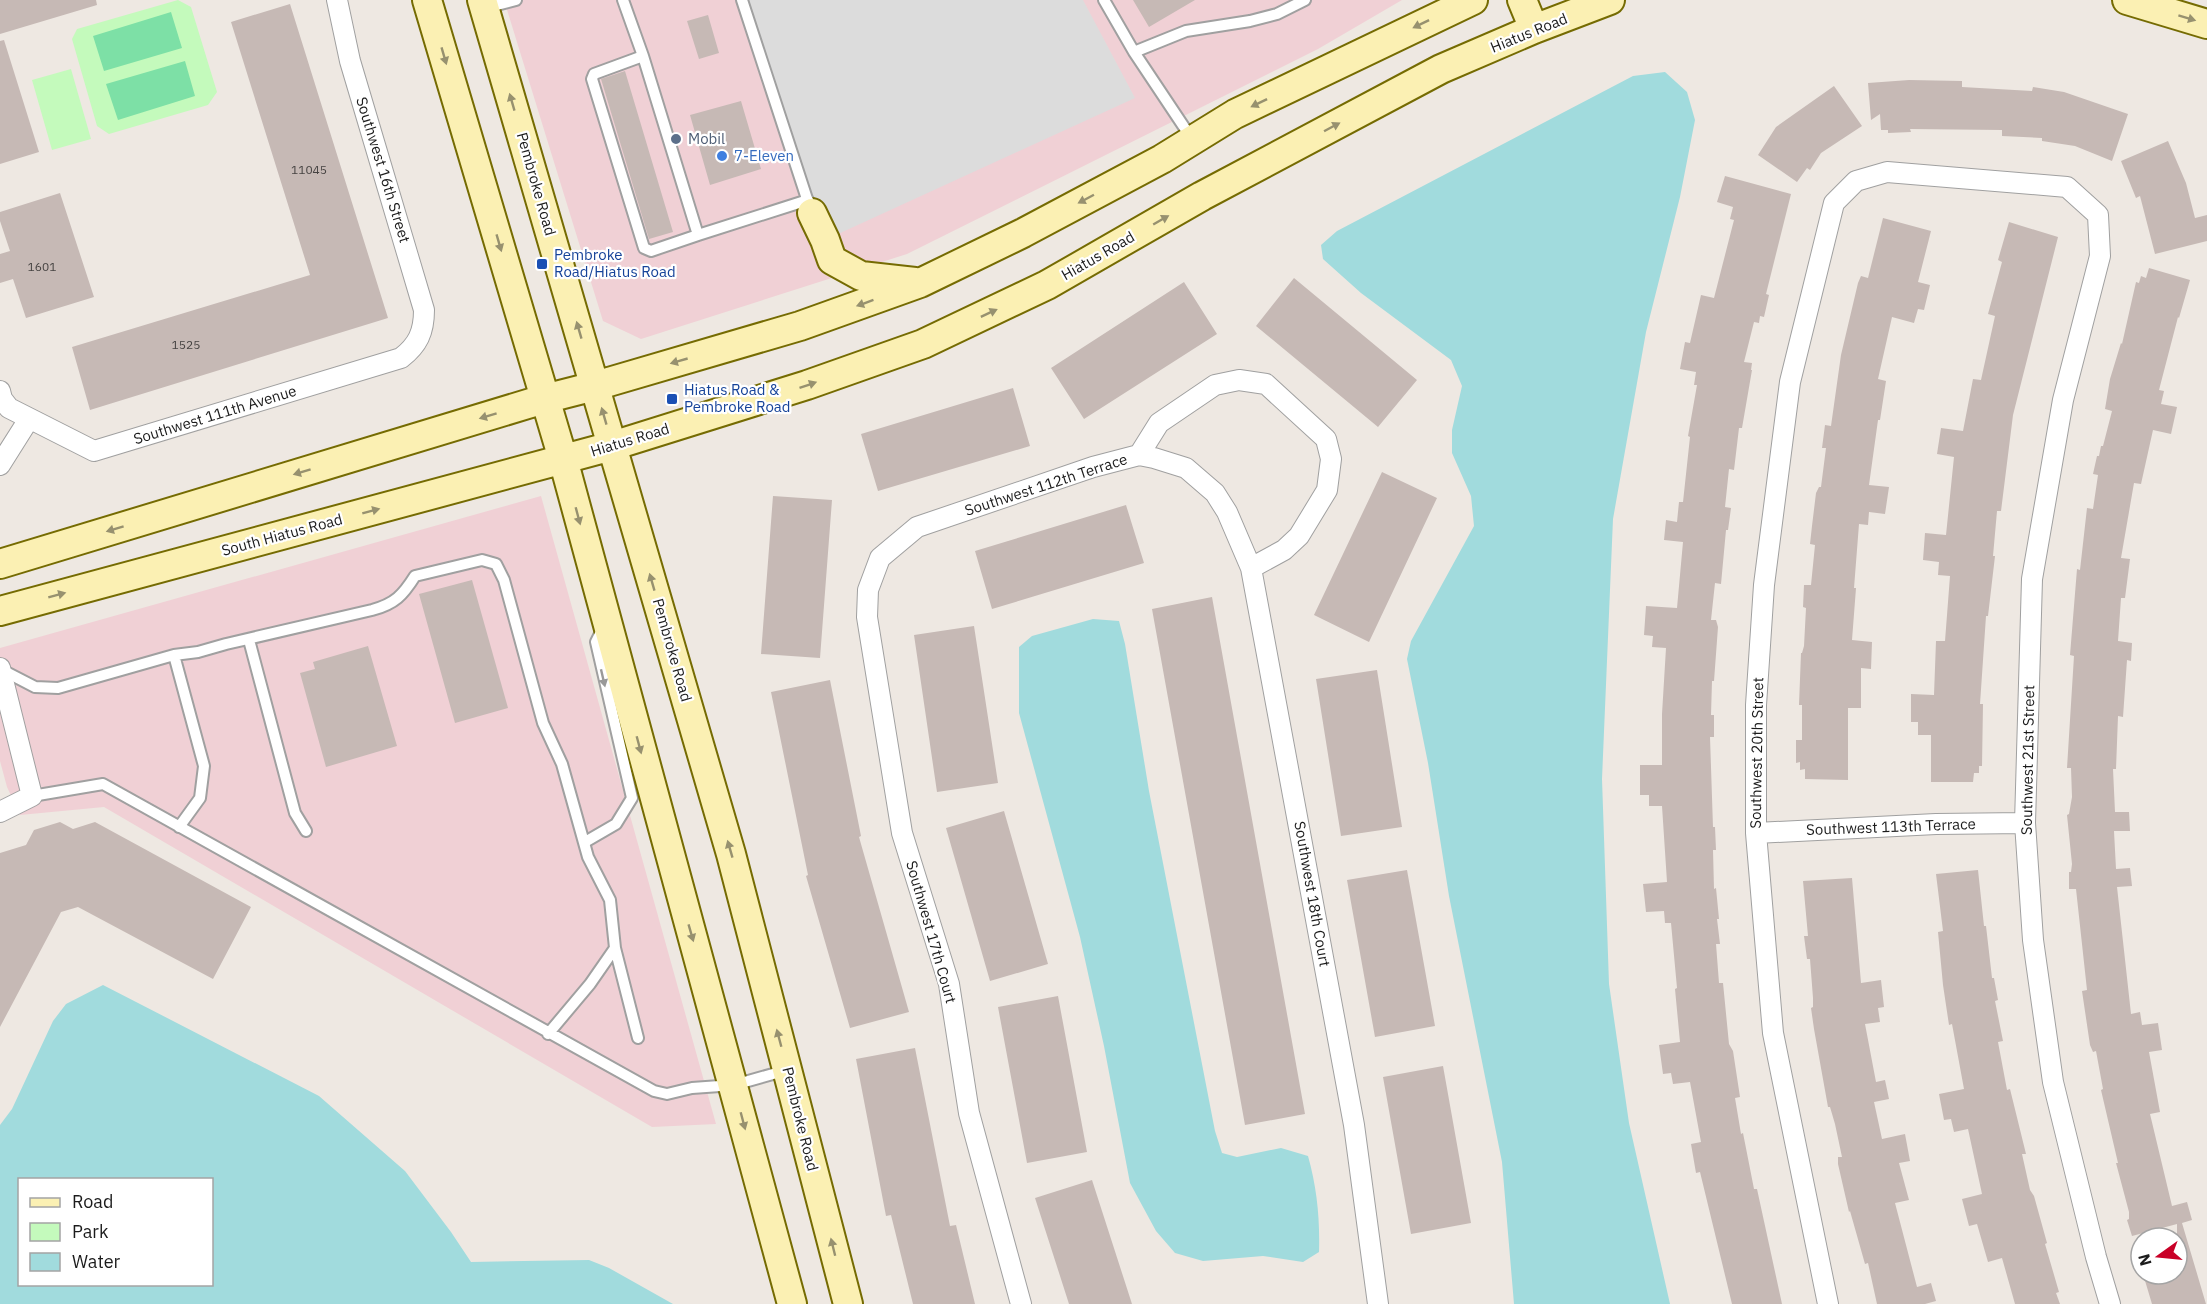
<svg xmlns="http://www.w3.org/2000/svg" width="2207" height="1304" font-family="'IBM Plex Sans',sans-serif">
<rect width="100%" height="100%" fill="#eee8e2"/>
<path fill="#f0d0d5" d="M504 0H1402L1318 49 907 254 641 339 603 321Z
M541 496 716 1124 652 1127 104 807 20 815 7 787 0 761V648Z"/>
<path fill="#c4fabc" d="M178 0 191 7 217 92 208 105 109 134 97 126 72 39 77 29Z
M71 69 91 139 52 150 32 80Z"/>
<path fill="#7de0a6" d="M171 12 182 48 104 71 93 36Z
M185 61 195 96 118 120 106 84Z"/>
<path fill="#dcdcdc" d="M742 0H1083L1135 98 825 240Z"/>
<path fill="#a1dbdd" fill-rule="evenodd" d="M1665 72 1687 92 1695 120 1680 197 1646 332 1613 519 1602 779 1609 984 1629 1123 1670 1304H1514L1502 1162 1449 896 1428 763 1407 659 1411 641 1474 526 1471 496 1452 453V430L1462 386 1451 360 1361 293 1323 259 1321 245 1337 231 1633 76Z
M1093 619 1119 621 1125 644 1149 791 1215 1131 1222 1153 1237 1157 1281 1148 1308 1156C1317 1188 1320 1219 1319 1252L1303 1262 1263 1256 1203 1261 1175 1253 1156 1231 1130 1183 1104 1046 1080 937 1019 713V647L1032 636Z
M103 985 319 1096 405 1171 451 1232 471 1262 589 1260 609 1268 673 1304H0V1125L12 1109 53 1021 66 1004ZM20 1180H212V1284H20Z"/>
<path fill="#c6b9b5" d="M0 0H96L97 5 0 34Z
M1133 0H1195L1149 27Z
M290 4 388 318 90 410 72 347 310 275 231 22Z
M708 15 719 53 699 59 687 21Z
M4 40 39 152 0 164V41Z
M625 71 673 232 649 239 601 79Z
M1909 80 1962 81V87L2032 91 2033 87 2064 92 2128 114 2112 161 2075 146 2042 141V138L2002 136V130L1910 129 1911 132 1888 133V130H1881L1880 114 1871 120 1868 83Z
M1834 86 1862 126 1821 153 1810 170 1807 168 1797 182 1758 155 1776 127Z
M741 101 761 169 710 185 690 115Z
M2168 141 2186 183 2195 218 2207 215V241L2155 254 2140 196 2136 198 2121 161Z
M1725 176 1791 194 1766 294 1769 295 1764 317 1760 316 1759 323 1754 322 1744 362 1752 363 1751 370H1752L1742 428H1739L1734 470 1729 469 1725 507 1731 508 1728 530H1726L1721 584 1715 583 1711 620H1716L1718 627 1714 681H1712L1711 715H1714V737H1710L1713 827H1715L1716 850H1713L1714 889 1716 888 1719 919H1717L1720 944H1716L1719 983H1723L1729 1044 1733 1051 1740 1097 1735 1098 1741 1134 1743 1133 1754 1189H1757L1782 1304H1732L1700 1172 1696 1173 1691 1144 1701 1142 1690 1082 1673 1084 1671 1073 1663 1074 1659 1045 1680 1042 1675 989 1677 988 1671 923H1665L1664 911 1646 912 1643 884 1667 882 1662 806H1649V795H1640V765H1662V714L1666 648 1652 647 1653 636 1644 635 1646 606 1677 608 1683 542 1664 540 1666 520 1677 522 1679 502H1683L1690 437 1688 436 1697 385H1694L1696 372 1680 369 1685 342 1690 343 1701 295 1714 298 1734 220 1730 219 1733 207 1717 202Z
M60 193 94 297 26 318 13 279 0 283V254L10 251 0 221V212Z
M1883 218 1931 231 1918 282 1930 285 1924 310 1918 309 1914 323 1892 317 1878 379 1886 381 1880 420H1878L1869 485 1889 487 1885 514 1869 512 1868 525 1859 524 1854 588H1856L1852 640 1872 642 1871 669 1861 668V708H1848V780L1805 779V769L1800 770V762L1796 763V740H1802V705H1799L1801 653H1802L1804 646 1806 608 1803 607 1804 585H1811L1815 545 1810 544 1812 526 1816 493 1819 487H1821L1826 448H1822L1825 425 1831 426 1841 355 1858 283 1861 276 1868 278Z
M2009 222 2058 237 2013 415 2001 511H1997L1993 556H1995L1988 616H1986L1980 704H1983L1982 766H1979V773H1974L1973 782H1931V735H1918V722H1911V694L1934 695 1936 641H1945L1950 576 1938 575 1939 562 1923 560 1925 533 1946 535 1954 457 1937 454 1941 428 1963 431 1973 379 1981 380 1995 316 1988 314 2002 262 1998 260Z
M2149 268 2190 280 2179 318 2178 317 2159 390 2164 391 2161 404 2177 407 2171 434 2153 430 2141 484 2134 483 2121 558 2130 559 2125 598H2121L2118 641 2132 643 2131 661 2127 660 2123 717 2118 716 2116 769H2113L2115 812H2129L2130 831H2114L2116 869 2130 868 2132 886 2117 887 2131 1014 2140 1012 2142 1025 2158 1023 2162 1050 2149 1052 2160 1112 2150 1114 2172 1206 2187 1202 2192 1220 2182 1223 2206 1304H2152L2143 1274H2177V1224L2132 1236 2127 1220 2129 1219V1212L2116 1163H2118L2101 1090 2103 1089 2096 1051 2093 1052 2090 1045 2082 991 2087 990 2076 889H2069V872H2071L2072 864 2067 815 2069 814 2072 797 2071 768H2067L2074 656 2070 655 2077 569 2080 570 2087 508 2093 509 2098 475 2093 474 2097 456H2099L2101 446H2103L2112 411 2105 409 2110 379 2121 343 2122 344 2136 282 2139 283 2141 276 2146 278Z
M1294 278 1417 380 1378 427 1256 326Z
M1184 282 1217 334 1084 419 1051 368Z
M1013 388 1030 446 878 491 861 434Z
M1382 472 1437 498 1369 642 1314 615Z
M773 496 832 500 820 658 761 654Z
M1126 505 1144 563 992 609 975 551Z
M472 580 508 708 455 723 419 594Z
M1212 597 1305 1114 1245 1125 1152 609Z
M974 626 998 783 937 792 914 635Z
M368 646 397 746 326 767 300 673 315 669 313 662Z
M1377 670 1402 827 1341 836 1316 679Z
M830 680 861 836 859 837 909 1012 850 1028 806 876 808 875 771 692Z
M1004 811 1048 964 990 981 946 828Z
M60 822 73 829 95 822 251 907 213 979 78 907 61 912 0 1027V853L26 845 34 830Z
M1407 870 1435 1026 1375 1037 1347 880Z
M1978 870 1984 926H1986L1992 978H1994L1998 1000 1995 1001 2003 1041 1998 1042 2007 1090 2010 1089 2026 1154H2022L2030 1190 2034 1196 2047 1243 2045 1244 2059 1292 2056 1293 2060 1304H2015L2002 1258 1988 1262 1977 1224 1969 1226 1962 1199 1982 1194 1968 1129 1954 1132 1951 1119 1944 1120 1939 1094 1964 1089 1952 1024 1949 1025 1943 985 1938 932 1943 931 1936 874Z
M1852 878 1861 983 1881 980 1884 1007 1878 1008 1880 1022 1865 1024 1876 1082 1885 1080 1889 1099 1874 1102 1882 1139 1905 1134 1910 1161 1899 1163 1909 1200 1895 1203 1917 1287 1931 1283 1936 1301 1925 1304H1877L1868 1263 1865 1264 1850 1211 1849 1212 1838 1164V1157H1842L1835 1124 1830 1107H1828L1814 1029 1811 1008 1813 1007V998L1810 959H1807L1804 936H1808L1803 881Z
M1058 996 1087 1152 1027 1163 998 1007Z
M915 1048 950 1226 956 1225 975 1304H913L891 1215 886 1216 856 1059Z
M1443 1066 1471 1223 1411 1234 1383 1077Z
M1092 1180 1132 1304H1069L1035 1198Z"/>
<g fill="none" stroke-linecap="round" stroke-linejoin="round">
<defs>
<path id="service" d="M623 0 643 56 698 235 808 200
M742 0 809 205
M1104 0 1134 52 1192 139
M485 8 516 0
M1134 52 1186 31 1250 21 1277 14 1305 0
M643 56 594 74 592 79 644 248 651 251 698 235
M249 640 295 813 306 831
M174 655 204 766 200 798 179 827
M0 669 35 687 58 688 174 655 198 652 226 644 372 610C395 604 403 595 415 576L482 560 496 564 504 580 543 723 562 764 588 857 610 900 615 948 638 1038
M32 796 103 784 654 1091 667 1094 692 1088 734 1085 787 1070
M585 842 616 824 632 798 596 642 603 628
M548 1034 590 984 615 948"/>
<path id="minor" d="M0 391 2 399 9 408 94 451 401 358C418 345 424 332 424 310L350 61 337 0
M1139 455 1159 423 1215 385 1239 380 1266 384 1326 439 1331 459 1327 490 1299 536 1284 550 1251 568
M0 465 29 419
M0 668 32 796 0 812
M1756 833 1936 824 2025 823
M1021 1304 969 1113 949 984 902 833 867 617 868 590 880 558 917 527 1093 467 1139 455 1154 458 1186 468 1215 493 1227 512 1251 568 1354 1125 1378 1304
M1828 1304 1773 1033 1756 833V705L1764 585 1790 382 1834 203 1856 181 1887 172 2067 187 2098 215 2100 256 2063 400 2032 579 2025 823 2033 940 2053 1082 2096 1257 2110 1304"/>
<path id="secondary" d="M427 0 563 459 792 1304
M482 0 731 854 848 1304
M1522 0 1534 29
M2127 0 2207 24
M812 213 825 240 832 260 861 276 915 282
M0 564 544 399 595 386 800 326 920 283 1023 233 1162 159 1235 114 1473 0
M0 611 612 446 807 385 923 344 1047 285 1202 196 1441 69 1534 29 1610 0"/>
</defs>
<use href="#service" stroke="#a0a0a0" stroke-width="14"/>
<use href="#minor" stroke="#a0a0a0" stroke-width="22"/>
<use href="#secondary" stroke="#756b02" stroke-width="32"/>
<use href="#service" stroke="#fff" stroke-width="10"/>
<use href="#minor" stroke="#fff" stroke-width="20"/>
<use href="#secondary" stroke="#fbf0b3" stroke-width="28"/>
</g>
<defs><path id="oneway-solid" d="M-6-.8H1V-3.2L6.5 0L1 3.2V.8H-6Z" transform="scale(1.5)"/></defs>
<g fill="#97916f">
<use href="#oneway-solid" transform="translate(2187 18) rotate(17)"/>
<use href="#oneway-solid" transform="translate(1421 24) rotate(154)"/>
<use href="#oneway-solid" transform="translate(444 56) rotate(74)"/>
<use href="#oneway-solid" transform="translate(512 102) rotate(-106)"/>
<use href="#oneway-solid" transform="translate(1259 103) rotate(154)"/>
<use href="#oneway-solid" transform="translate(1332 127) rotate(-28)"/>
<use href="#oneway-solid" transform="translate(1086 199) rotate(152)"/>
<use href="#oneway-solid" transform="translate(1161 220) rotate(-30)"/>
<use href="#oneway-solid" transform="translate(499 243) rotate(74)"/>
<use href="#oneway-solid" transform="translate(865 303) rotate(160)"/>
<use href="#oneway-solid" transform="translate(989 313) rotate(-25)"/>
<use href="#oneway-solid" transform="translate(579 330) rotate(-106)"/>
<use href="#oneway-solid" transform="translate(679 361) rotate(164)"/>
<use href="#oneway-solid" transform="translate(808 385) rotate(-19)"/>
<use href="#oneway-solid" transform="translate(488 416) rotate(163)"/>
<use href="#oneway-solid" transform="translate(604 416) rotate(-106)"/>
<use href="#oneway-solid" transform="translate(302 472) rotate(163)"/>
<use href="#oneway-solid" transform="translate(371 511) rotate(-15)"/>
<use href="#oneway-solid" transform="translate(578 516) rotate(75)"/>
<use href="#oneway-solid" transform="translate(115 529) rotate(163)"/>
<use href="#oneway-solid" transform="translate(652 582) rotate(-106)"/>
<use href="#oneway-solid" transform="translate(57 595) rotate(-15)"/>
<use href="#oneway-solid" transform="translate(639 745) rotate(75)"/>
<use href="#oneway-solid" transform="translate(730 849) rotate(-106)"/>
<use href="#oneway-solid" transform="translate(691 933) rotate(74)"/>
<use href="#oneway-solid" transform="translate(779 1038) rotate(-105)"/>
<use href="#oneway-solid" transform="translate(743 1121) rotate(75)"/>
<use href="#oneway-solid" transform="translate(833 1247) rotate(-104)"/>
</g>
<use fill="#999" href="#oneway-solid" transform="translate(603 678) rotate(77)"/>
<circle fill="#5c6f8a" stroke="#fff" stroke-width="2" cx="676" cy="139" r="6"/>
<circle fill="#3f7fe0" stroke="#fff" stroke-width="2" cx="722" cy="156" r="6"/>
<g fill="#1a4fb4" stroke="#fff" stroke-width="2">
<rect x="536" y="258" width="12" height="12" rx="3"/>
<rect x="666" y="393" width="12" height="12" rx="3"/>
</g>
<g text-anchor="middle" stroke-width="4.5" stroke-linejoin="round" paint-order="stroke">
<g font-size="12" fill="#464342">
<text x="309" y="174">11045</text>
<text x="42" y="271">1601</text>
<text x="186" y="349">1525</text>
</g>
<g font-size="15" fill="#1c1c1c" stroke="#fff">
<text transform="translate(1529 33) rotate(-22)" y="5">Hiatus Road</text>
<text transform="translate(383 170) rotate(73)" y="5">Southwest 16th Street</text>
<text transform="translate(536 184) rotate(74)" y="5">Pembroke Road</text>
<text transform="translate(1098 256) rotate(-30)" y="5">Hiatus Road</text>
<text transform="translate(215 415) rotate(-17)" y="5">Southwest 111th Avenue</text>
<text transform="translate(630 440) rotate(-17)" y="5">Hiatus Road</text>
<text transform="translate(1046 485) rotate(-18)" y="5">Southwest 112th Terrace</text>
<text transform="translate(282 535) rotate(-15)" y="5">South Hiatus Road</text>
<text transform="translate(672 650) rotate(74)" y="5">Pembroke Road</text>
<text transform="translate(1757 753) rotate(-89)" y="5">Southwest 20th Street</text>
<text transform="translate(2028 760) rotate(-89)" y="5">Southwest 21st Street</text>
<text transform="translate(1891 827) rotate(-2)" y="5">Southwest 113th Terrace</text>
<text transform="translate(1312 894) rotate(80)" y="5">Southwest 18th Court</text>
<text transform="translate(931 932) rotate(74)" y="5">Southwest 17th Court</text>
<text transform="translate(800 1119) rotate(76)" y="5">Pembroke Road</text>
</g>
<g font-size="15" fill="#4e5e75" stroke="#fff" text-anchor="start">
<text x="688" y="144">Mobil</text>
</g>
<g font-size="15" fill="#366cbe" stroke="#fff" text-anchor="start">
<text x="734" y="161">7-Eleven</text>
</g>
<g font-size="15" fill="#164399" stroke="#fff" text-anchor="start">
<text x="554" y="260">Pembroke<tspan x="554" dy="17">Road/Hiatus Road</tspan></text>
<text x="684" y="395">Hiatus Road &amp;<tspan x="684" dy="17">Pembroke Road</tspan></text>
</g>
</g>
<rect x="18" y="1178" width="195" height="108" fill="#ffffff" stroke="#a4a4a4" stroke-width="1.5"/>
<rect x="30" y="1198" width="30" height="9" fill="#fbf0b3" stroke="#a4a4a4" stroke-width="1.5"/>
<text x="72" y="1208" font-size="18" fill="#1c1c1c">Road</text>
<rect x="30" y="1223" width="30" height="18" fill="#c4fabc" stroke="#a4a4a4" stroke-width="1.5"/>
<text x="72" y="1238" font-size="18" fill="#1c1c1c">Park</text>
<rect x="30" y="1253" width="30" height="18" fill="#a1dbdd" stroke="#a4a4a4" stroke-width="1.5"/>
<text x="72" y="1268" font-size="18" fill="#1c1c1c">Water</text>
<g transform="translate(2159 1256) rotate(255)"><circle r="28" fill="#ffffff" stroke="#a4a4a4" stroke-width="1.5"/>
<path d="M0-4.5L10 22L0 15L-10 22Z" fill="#c90027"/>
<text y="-9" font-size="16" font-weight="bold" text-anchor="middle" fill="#1c1c1c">N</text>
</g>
</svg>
